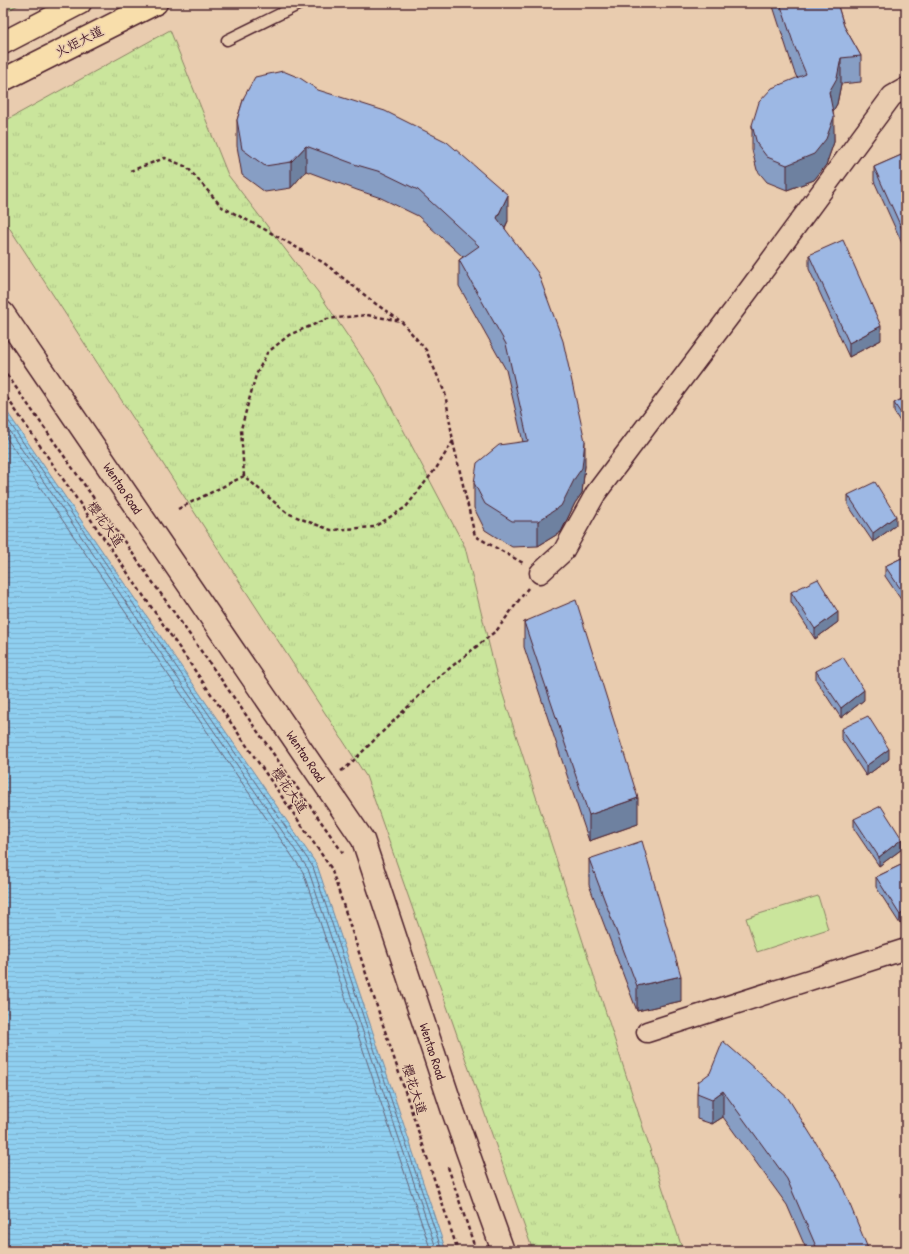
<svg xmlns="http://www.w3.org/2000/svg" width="909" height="1254" font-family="'Patrick Hand','LXGW WenKai TC',sans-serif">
<defs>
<pattern id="grass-dots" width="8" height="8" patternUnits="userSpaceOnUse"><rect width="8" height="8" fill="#cae59c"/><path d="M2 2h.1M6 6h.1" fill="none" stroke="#afc487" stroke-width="1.8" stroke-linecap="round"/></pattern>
<pattern id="park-tufts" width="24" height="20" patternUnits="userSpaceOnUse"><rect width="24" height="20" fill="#cae59c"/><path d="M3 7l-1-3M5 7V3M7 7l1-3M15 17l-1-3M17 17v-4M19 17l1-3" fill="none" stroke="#afc487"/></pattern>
<pattern id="water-rules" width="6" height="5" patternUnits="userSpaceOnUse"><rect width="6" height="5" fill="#8fcff0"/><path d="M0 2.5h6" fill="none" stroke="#7db1ce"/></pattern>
</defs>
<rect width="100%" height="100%" fill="#e9ccaf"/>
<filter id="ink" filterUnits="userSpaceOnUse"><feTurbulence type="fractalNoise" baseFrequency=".025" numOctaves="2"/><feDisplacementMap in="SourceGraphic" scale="8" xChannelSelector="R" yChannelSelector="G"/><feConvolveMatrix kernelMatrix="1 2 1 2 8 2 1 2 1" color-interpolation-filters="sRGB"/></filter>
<g filter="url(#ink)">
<path fill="url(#grass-dots)" stroke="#8a8264" d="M3 3H22L3 13Z"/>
<path fill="url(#park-tufts)" stroke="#8a8264" d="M170 30 228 175 318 292 376 378 465 547 496 673 683 1251H533L366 776 3 218V122Z"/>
<path fill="#cae59c" stroke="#8a8264" d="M818 896 828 929 757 952 746 918Z"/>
<path fill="url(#water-rules)" stroke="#7389a1" d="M3 406 317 865 446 1251H3Z"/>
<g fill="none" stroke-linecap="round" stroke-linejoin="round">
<path stroke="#66657a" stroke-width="1" d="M3 413 313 867 442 1251
M3 422 308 869 437 1251
M3 433 303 872 431 1251"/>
<defs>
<path id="lane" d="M227 40 302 3"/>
<path id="street" d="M540 573 563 552 596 493 746 294 892 96 906 88
M647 1032 906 949"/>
<path id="secondary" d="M3 313 363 840 453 1111 503 1251"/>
<path id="primary" d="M3 43 80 3
M3 80 156 3"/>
</defs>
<use href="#lane" stroke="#4a1f2b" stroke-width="13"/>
<use href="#street" stroke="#4a1f2b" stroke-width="23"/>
<use href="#secondary" stroke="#4a1f2b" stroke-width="25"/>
<use href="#primary" stroke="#4a1f2b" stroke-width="25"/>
<path stroke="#4a1f2b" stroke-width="2.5" stroke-dasharray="4 3" stroke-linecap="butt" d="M130 171 165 158 187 167 222 207 264 229 324 263 376 304 399 320
M3 369 343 853
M3 392 331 868 458 1251
M453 442 475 536 523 563
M178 509 244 476 287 513 309 522 331 530 374 527 406 507 437 467 453 441 445 393 426 350 401 321 367 315 327 319 289 335 267 353 256 375 241 429 244 476
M341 771 347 767 435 680 497 630 528 588
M290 808 304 798
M448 1167 476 1251"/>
<use href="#lane" stroke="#e9ccaf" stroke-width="10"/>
<use href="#street" stroke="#e9ccaf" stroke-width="20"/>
<use href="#secondary" stroke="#e9ccaf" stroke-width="22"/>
<use href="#primary" stroke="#f8deab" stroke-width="22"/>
</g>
<path fill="#879ec4" stroke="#4a1f2b" d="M772 3H837L844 26 861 56V82L841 84 837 104 833 111 834 142 826 165 814 180 787 190 767 182 757 170 752 150V125L797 78 794 71Z
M244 97 508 221 505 228 585 466 582 493 575 503 561 532 538 546 512 547 485 530 474 508V483L523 442 506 370 459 286V260L463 257 418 216 381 198 357 190 306 171 291 188 265 192 242 175 237 146V120Z
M906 153V252L874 181V167Z
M809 255 881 340 849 357 809 269Z
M906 397V431L894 412V403Z
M848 495 896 525 873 542 848 505Z
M906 556V607L885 576V566Z
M791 592 838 622 815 639 791 602Z
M524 622 638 824 589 841 524 647Z
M816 671 864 700 841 718 816 680Z
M841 729 889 759 866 776 841 738Z
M854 819 902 849 879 866 854 829Z
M589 859 681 1001 637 1011 589 885Z
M903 864 900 924 876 887V877Z
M710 1073 869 1251H807L787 1205 723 1117 712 1124 697 1119V1093Z"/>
<path fill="#6e81a0" stroke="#4a1f2b" d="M841 58V84L837 104 829 118V92Z
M834 117V142L826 165 814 180 787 190V165Z
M306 146V171L291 188V162Z
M508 195V221L497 243V218Z
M881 326V340L849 357V343Z
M585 441V466L582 493 575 503 561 532 538 546V521Z
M896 516V525L873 542V533Z
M838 612V622L815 639V629Z
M864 690V700L841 718V708Z
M889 749V759L866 776V766Z
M638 798V824L589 841V815Z
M902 839V849L879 866V857Z
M906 910V920L900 924V915Z
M681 976V1001L637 1011V986Z
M723 1091V1117L712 1124V1099Z"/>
<path fill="#9db8e4" stroke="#4a1f2b" d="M780 3H837L844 26 861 56 841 58 837 78 829 92 834 117 826 139 814 154 787 165 767 157 757 144 752 125 759 102 772 88 806 74 794 45Z
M283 71 300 78 318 90 385 111 447 142 508 195 497 218 538 273 563 341 585 441 582 468 575 478 561 506 538 521H512L485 504 474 483 477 463 499 445 528 441 506 344 459 260 479 246 418 190 381 172 357 165 306 146 291 162 265 166 242 149 237 120 244 97 255 77Z
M906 153V238L874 167Z
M843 240 881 326 849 343 809 255Z
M906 397V421L894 403Z
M875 482 896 516 873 533 848 495Z
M906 556V597L885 566Z
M818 579 838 612 815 629 791 592Z
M576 600 638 798 589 815 524 622Z
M843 657 864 690 841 708 816 671Z
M868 716 889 749 866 766 841 729Z
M881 806 902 839 879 857 854 819Z
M642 841 681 976 637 986 589 859Z
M903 864 906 870V910L900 915 876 877Z
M723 1041 788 1098 841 1183 869 1251H818L787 1179 723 1091 712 1099 697 1093 698 1082 710 1073Z"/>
</g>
<g text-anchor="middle" stroke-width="3" stroke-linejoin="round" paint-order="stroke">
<g font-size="13" fill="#4a1f2b" stroke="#e9ccaf">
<text transform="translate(79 41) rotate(-27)" y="5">火炬大道</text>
<text transform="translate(123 488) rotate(56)" y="5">Wentao Road</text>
<text transform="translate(106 524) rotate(55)" y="5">樱花大道</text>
<text transform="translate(306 756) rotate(56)" y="5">Wentao Road</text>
<text transform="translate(290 790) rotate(55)" y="5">樱花大道</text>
<text transform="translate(433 1051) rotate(72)" y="5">Wentao Road</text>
<text transform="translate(415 1089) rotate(72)" y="5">樱花大道</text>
</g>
</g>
<rect width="909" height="1254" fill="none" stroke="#e9ccaf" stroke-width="16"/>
<rect x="8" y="8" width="893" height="1238" fill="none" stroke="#4a1f2b" stroke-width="1.5" filter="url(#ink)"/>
</svg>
